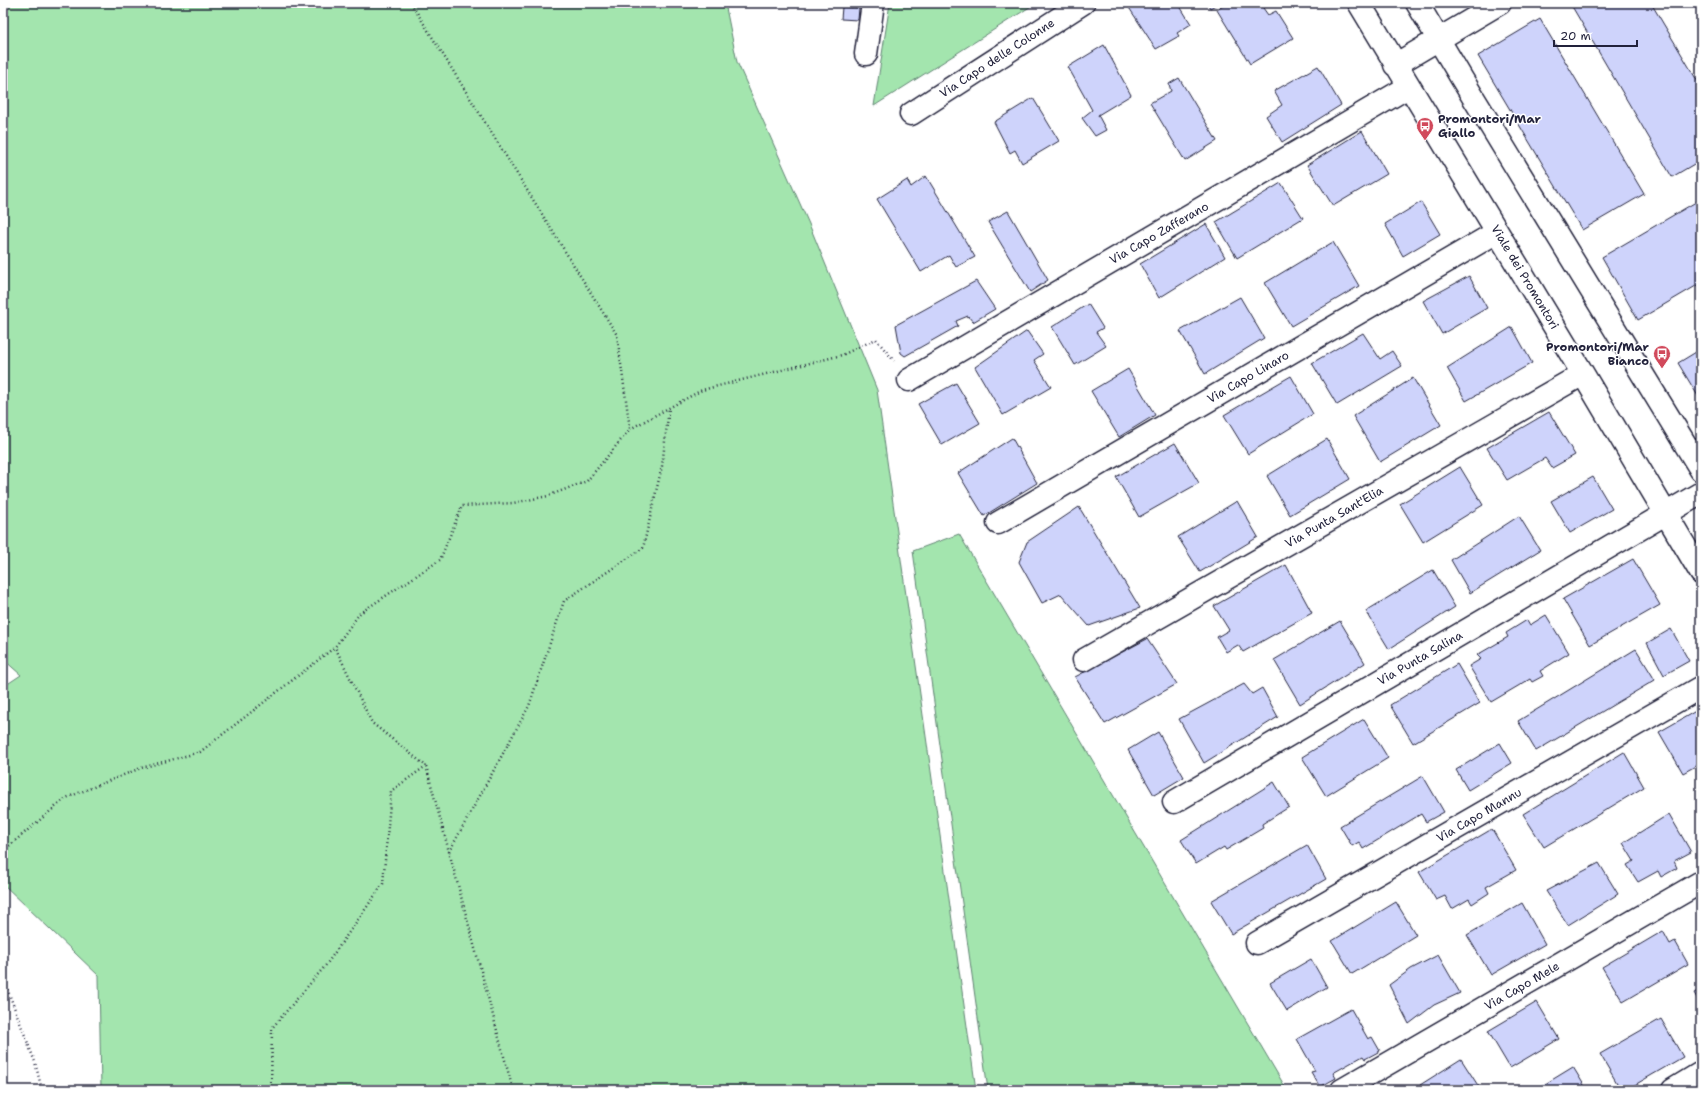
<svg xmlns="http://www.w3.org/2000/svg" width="1704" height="1093" font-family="'Shantell Sans',sans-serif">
<rect width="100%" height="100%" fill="#fff"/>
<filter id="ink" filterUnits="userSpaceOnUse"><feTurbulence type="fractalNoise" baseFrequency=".025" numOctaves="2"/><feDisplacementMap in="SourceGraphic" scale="8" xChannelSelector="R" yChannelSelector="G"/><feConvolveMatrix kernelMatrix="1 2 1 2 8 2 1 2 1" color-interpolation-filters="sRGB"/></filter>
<g filter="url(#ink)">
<path fill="#a3e5ae" stroke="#628474" d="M3 3H725L737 62 809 224 877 390 976 1090H101L99 976 3 884V687L21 675 3 659Z
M890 3H1036L874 106Z
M959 534 1287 1090H988L913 551Z"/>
<path fill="#ced3fb" stroke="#22223b" d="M1126 3H1178L1191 24 1177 33 1179 36 1156 49Z
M1207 3H1219L1210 8Z
M1221 3H1271L1263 8 1268 15 1276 11 1293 38 1250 64 1217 10 1223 6Z
M1570 3H1651L1701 87V160L1672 177Z
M842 7 859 8 858 20 841 19Z
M1540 19 1644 194 1582 230 1478 56Z
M1104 45 1131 95 1098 115 1106 130 1095 136 1082 118 1092 110 1068 67Z
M1318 66 1341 105 1282 142 1266 116 1282 105 1274 91Z
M1179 78 1217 141 1185 161 1150 103 1171 91 1169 84Z
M1033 98 1059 141 1022 163 1015 150 1010 153 994 122Z
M1362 131 1387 174 1333 206 1307 165Z
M926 176 975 257 956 267 949 255 921 272 877 199 907 180 911 187Z
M1281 183 1303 218 1237 258 1216 222Z
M1701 199V283L1638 320 1602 257Z
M1421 202 1440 234 1403 256 1385 224Z
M1008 211 1048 280 1030 292 988 222Z
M1206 224 1225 257 1159 298 1140 264Z
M1333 242 1359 286 1291 326 1265 283Z
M1469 276 1487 308 1442 334 1423 301Z
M976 281 995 309 973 322 968 316 956 321 958 326 905 356 901 353 896 325Z
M1240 297 1264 338 1205 374 1180 331Z
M1088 304 1103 328 1096 332 1106 346 1075 365 1052 327Z
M1512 327 1532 363 1466 401 1447 368Z
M1027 331 1043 354 1034 360 1051 387 1003 415 975 367Z
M1363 333 1380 359 1392 351 1402 366 1337 405 1312 363Z
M1701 349V401L1678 363Z
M1128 369 1155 415 1119 437 1091 391Z
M1291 376 1313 414 1248 454 1224 415Z
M1413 378 1441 425 1380 462 1353 416Z
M956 383 980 423 942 445 918 404Z
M1549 412 1575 455 1552 468 1545 458 1507 480 1487 448Z
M1012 438 1037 483 984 516 958 473Z
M1327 439 1350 479 1290 515 1267 476Z
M1175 443 1199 483 1139 517 1116 477Z
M1460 467 1483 505 1423 542 1400 504Z
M1593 477 1612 509 1570 533 1551 501Z
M1237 501 1258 537 1200 572 1178 537Z
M1079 507 1140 608 1089 626 1061 594 1042 603 1019 562 1027 542Z
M1519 516 1540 550 1470 593 1451 560Z
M1633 559 1660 605 1590 645 1563 599Z
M1286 565 1312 613 1243 652 1238 645 1226 652 1217 637 1229 630 1214 606Z
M1433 570 1455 607 1389 649 1366 611Z
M1546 615 1569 653 1540 671 1543 676 1532 682 1530 679 1491 702 1469 666 1481 659 1477 655 1508 637 1506 633 1527 620 1530 625Z
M1340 621 1365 663 1300 704 1274 660Z
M1671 629 1689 661 1664 675 1647 643Z
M1147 639 1177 684 1105 724 1075 677Z
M1636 649 1655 680 1536 751 1518 721Z
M1457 664 1480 703 1413 743 1390 705Z
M1244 684 1252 694 1262 688 1278 717 1204 763 1179 719Z
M1701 708V763L1683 773 1659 732Z
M1364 719 1388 758 1326 796 1302 757Z
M1158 732 1184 777 1154 795 1128 750Z
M1500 743 1512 763 1468 790 1456 770Z
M1624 752 1644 787 1544 847 1523 814Z
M1423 776 1444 812 1426 822 1421 814 1363 849 1359 842 1352 846 1340 826Z
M1274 782 1289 807 1262 824 1263 828 1226 850 1224 847 1196 864 1181 840Z
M1669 814 1691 852 1674 861 1677 868 1661 877 1658 871 1638 882 1627 865 1634 861 1623 843Z
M1492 829 1516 870 1486 887 1489 893 1472 904 1469 899 1452 909 1445 896 1436 900 1419 872Z
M1307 845 1326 879 1231 934 1211 901Z
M1599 863 1618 894 1568 925 1546 891Z
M1701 898V909L1696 901Z
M1396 902 1416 935 1352 974 1332 941Z
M1522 903 1545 944 1491 975 1467 935Z
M1663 931 1670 944 1675 941 1688 964 1623 1002 1602 967Z
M1438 955 1460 993 1434 1005 1409 1024 1389 985 1411 969Z
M1311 959 1327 987 1287 1011 1270 983Z
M1701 989V1005L1694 993Z
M1537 1002 1559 1039 1510 1068 1488 1031Z
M1351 1009 1368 1039 1372 1037 1380 1051 1365 1059 1363 1056 1333 1073 1336 1078 1320 1087 1311 1072 1315 1071 1297 1039Z
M1661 1019 1683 1057 1626 1090H1621L1600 1054Z
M1461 1059 1479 1087 1473 1090H1423L1420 1085Z
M1573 1067 1587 1090H1537V1089Z"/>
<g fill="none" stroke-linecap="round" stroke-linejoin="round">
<defs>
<path id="street" d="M1359 3 1583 374 1701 573
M1417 3 1462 79 1701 470
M866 54 873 3
M1395 65 1500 3
M911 114 1083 3
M909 380 1408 87
M998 523 1497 232
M1084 660 1583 374
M1174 802 1701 493
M1257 943 1701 687
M1342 1090 1701 882
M1673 1090 1701 1073"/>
</defs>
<use href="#street" stroke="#22223b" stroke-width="25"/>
<path stroke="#22223b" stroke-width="2.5" stroke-dasharray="1 3" stroke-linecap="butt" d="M411 3 617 335 630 429 587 481 548 496 513 503 462 506 440 560 360 613 335 647 372 723 426 766 513 1090
M630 429 702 390 842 355 876 339 894 361
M3 851 66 798 141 768 200 752 335 647
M449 852 529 706 564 601 643 548 662 466 669 408
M3 978 35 1062 42 1090
M271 1090 272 1028 326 965 383 884 391 791 426 766"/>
<use href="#street" stroke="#fff" stroke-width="22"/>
</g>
</g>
<defs>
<symbol id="bus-pin" viewBox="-11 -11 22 30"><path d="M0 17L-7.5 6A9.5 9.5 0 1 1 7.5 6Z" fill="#d1495b" stroke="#fff"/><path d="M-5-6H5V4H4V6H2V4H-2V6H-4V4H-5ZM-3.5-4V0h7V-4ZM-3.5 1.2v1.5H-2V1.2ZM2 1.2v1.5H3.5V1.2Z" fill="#fff"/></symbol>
</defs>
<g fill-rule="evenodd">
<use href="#bus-pin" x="1415" y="116" width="20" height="27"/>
<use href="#bus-pin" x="1652" y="344" width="20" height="27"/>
</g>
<g text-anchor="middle" stroke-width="3" stroke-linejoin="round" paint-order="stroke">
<g font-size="12" fill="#22223b" stroke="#fff">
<text transform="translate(997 58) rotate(-33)" y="4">Via Capo delle Colonne</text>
<text transform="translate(1159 233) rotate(-30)" y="4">Via Capo Zafferano</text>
<text transform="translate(1525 277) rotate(59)" y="4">Viale dei Promontori</text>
<text transform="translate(1248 377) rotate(-30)" y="4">Via Capo Linaro</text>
<text transform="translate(1334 517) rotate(-30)" y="4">Via Punta Sant'Elia</text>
<text transform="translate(1420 658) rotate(-30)" y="4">Via Punta Salina</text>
<text transform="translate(1479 815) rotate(-30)" y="4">Via Capo Mannu</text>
<text transform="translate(1522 986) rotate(-30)" y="4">Via Capo Mele</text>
</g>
<g font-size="12" font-weight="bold" fill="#22223b" stroke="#fff" text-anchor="start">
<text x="1438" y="123">Promontori/Mar<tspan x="1438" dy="14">Giallo</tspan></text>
<text x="1649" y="351" text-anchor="end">Promontori/Mar<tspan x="1649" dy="14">Bianco</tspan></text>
</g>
</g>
<rect width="1704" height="1093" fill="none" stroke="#fff" stroke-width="16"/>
<rect x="8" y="8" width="1688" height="1077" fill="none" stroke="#22223b" stroke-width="1.5" filter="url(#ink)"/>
<path d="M1554 40v6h83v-6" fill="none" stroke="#22223b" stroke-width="2"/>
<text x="1560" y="40" font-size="12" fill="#22223b" stroke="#ffffff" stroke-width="3" paint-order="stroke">20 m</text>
</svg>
